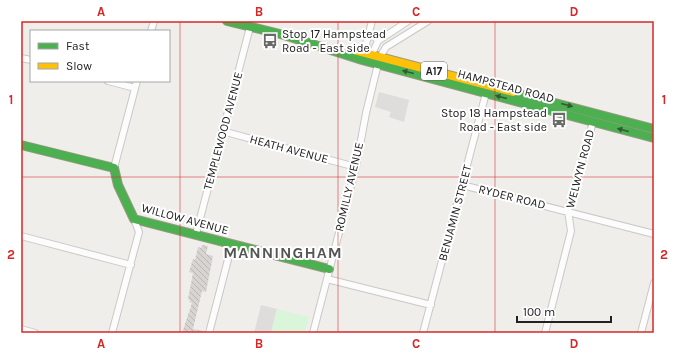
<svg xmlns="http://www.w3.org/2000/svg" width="675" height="354" font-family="Karla,sans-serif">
<defs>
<pattern id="building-back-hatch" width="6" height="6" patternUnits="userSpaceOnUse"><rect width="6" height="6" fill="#d7d4d1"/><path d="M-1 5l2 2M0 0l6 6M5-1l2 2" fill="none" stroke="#b8b6b3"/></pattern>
</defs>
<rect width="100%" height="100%" fill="#f0eeea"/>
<path fill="#dedddb" d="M379 92 409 100 404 122 389 117 391 112 375 107Z
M261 305 277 309 271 333H254Z"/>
<path fill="#d9f5da" d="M277 309 309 317 305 333H271Z"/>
<path fill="url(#building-back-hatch)" d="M202 245 208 246 206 254 213 256 206 292 202 291 193 329 204 331 203 333H182L192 303 189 302 190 300 188 299 193 273 189 272 193 259 195 260 198 247 201 248Z"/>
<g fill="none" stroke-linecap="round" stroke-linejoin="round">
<defs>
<path id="lane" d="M368 36 378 41"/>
<path id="street" d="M151 31 154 21
M369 54 366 44 372 21
M372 54 378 41 408 21
M380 57 386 47 428 21
M21 58 31 60
M108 81 135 88
M222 131 356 167
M114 168 137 81
M462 185 654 234
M196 234 250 27
M21 236 131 265
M327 279 431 305
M21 329 35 333
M112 333 139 232 134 219
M209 333 232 244
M313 333 356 167 366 113 378 64
M423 333 486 93
M545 333 571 231 568 211 593 122
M641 333 654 283"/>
<path id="fast" d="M227 21 284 35 362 60 654 138
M513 92 654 129
M21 145 114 168 118 185 134 219 329 269"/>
<path id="slow" d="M357 51 513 92"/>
</defs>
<use href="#lane" stroke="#c8c8c6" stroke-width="4.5"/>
<use href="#street" stroke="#c8c8c6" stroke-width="8"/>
<use href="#fast" stroke="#979a81" stroke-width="10"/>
<use href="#slow" stroke="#979a81" stroke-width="10"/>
<use href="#lane" stroke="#fdfcfc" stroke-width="3"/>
<use href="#street" stroke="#fdfcfc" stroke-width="6"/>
<use href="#fast" stroke="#4caf50" stroke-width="8"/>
<use href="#slow" stroke="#ffc107" stroke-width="8"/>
</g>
<defs><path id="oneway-solid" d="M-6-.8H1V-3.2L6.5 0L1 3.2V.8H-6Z"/></defs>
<g fill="#325a34">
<use href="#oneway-solid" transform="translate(408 72) rotate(-165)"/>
<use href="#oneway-solid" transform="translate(501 97) rotate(-165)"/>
<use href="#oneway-solid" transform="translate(567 105) rotate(15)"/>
<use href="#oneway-solid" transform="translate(623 130) rotate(-165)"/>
</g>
<path fill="none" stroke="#d62828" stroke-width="1" stroke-opacity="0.55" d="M180 21V333M338 21V333M495 21V333M21 177H654"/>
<defs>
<symbol id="bus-bare" viewBox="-9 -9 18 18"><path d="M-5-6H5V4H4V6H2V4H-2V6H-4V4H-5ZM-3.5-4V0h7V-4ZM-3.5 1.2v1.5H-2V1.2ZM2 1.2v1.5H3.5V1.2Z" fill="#696967" stroke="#fff" stroke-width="2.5" paint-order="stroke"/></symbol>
</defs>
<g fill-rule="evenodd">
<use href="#bus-bare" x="259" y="30" width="22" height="22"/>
<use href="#bus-bare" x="548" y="109" width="22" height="22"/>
</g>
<g text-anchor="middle" stroke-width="4" stroke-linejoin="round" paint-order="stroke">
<rect fill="#fff" stroke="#646464" stroke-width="1" x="421" y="62" width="26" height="18" rx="3"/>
<g font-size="11" font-weight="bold" fill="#212121">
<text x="434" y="75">A17</text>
</g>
<g font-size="12" fill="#212121" stroke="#fff" text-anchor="start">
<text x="282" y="38">Stop 17 Hampstead<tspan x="282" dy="14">Road - East side</tspan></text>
<text x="547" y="117" text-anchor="end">Stop 18 Hampstead<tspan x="547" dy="14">Road - East side</tspan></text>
</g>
<g font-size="12" fill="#212121" stroke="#fff">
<text transform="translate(506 86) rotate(15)" y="4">HAMPSTEAD ROAD</text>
<text transform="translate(223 131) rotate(-75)" y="4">TEMPLEWOOD AVENUE</text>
<text transform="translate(289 149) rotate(15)" y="4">HEATH AVENUE</text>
<text transform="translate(580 169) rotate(-75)" y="4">WELWYN ROAD</text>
<text transform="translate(349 187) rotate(-77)" y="4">ROMILLY AVENUE</text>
<text transform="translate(512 197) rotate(14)" y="4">RYDER ROAD</text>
<text transform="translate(455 213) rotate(-75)" y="4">BENJAMIN STREET</text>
<text transform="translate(185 219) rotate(15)" y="4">WILLOW AVENUE</text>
</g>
<g font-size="16" font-weight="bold" letter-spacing="1" fill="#545454" stroke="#fff">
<text x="283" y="258">MANNINGHAM</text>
</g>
</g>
<rect width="675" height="354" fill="none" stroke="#ffffff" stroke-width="44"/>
<rect x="30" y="30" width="140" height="52" fill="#ffffff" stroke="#a6a6a6"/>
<rect x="38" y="43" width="20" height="6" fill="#4caf50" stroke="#a6a6a6"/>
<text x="66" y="50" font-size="12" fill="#212121">Fast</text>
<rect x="38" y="63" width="20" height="6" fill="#ffc107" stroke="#a6a6a6"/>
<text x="66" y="70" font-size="12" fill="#212121">Slow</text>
<path d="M517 316v6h94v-6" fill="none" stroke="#212121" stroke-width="2"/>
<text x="523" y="316" font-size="12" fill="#212121" stroke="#ffffff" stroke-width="3" paint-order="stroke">100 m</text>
<rect x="22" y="22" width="631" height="310" fill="none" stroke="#d62828" stroke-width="1.5"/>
<g font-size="13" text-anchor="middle" font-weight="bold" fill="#d62828">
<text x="101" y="16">A</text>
<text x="259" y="16">B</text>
<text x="416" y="16">C</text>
<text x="574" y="16">D</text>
<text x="11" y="104">1</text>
<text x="664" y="104">1</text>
<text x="11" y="259">2</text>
<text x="664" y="259">2</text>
<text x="101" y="348">A</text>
<text x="259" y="348">B</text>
<text x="416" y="348">C</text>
<text x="574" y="348">D</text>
</g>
</svg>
